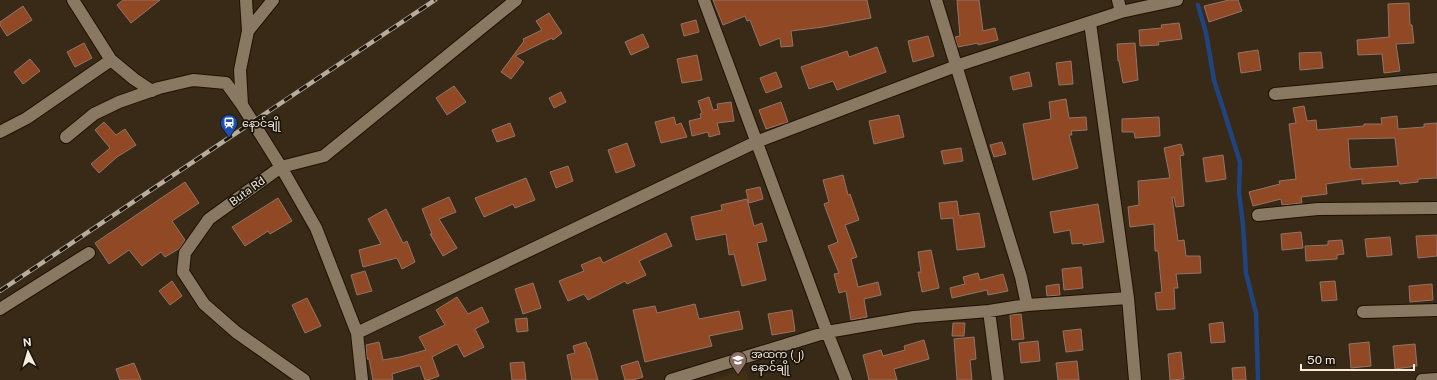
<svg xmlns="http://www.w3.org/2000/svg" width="1437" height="380" font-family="'Public Sans','Noto Sans Myanmar',sans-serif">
<rect width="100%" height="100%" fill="#382a16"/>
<path fill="#423015" d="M746 370 749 380H710Z"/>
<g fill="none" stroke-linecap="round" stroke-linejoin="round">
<path stroke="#204480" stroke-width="4.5" d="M1198 5 1206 33 1214 80 1240 162 1239 192 1243 225 1246 273 1256 313 1258 380"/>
</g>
<path fill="#904825" stroke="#907569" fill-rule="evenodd" d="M123 0H160L131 23 117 5Z
M713 0H867L871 18 823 27 791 31 793 46 781 47 780 38 760 46 750 20 747 21 745 16 723 25Z
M957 0H979L983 31 995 28 998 40 978 45V43L958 47 955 37 960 36Z
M1229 0H1238L1242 11 1209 22 1204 6Z
M1409 3 1410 25H1412L1414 43 1396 44 1400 71 1384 73 1382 54 1358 55 1357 40 1389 37 1388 4Z
M23 6 32 20 7 36 0 25V22Z
M549 13 562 33 553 40 552 38 515 56 524 62 511 79 501 72 524 41 523 39 542 30 536 21Z
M696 20 699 32 684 36 681 24Z
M1179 23 1182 39 1158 42 1159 45 1140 46 1139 30 1162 28 1161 25Z
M643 34 649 47 631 55 625 42Z
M928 36 934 56 913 62 908 41Z
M84 43 92 58 75 67 67 52Z
M1135 43 1138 80 1123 83 1119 61H1118L1117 44Z
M877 47 886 72 837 90 833 81 809 89 801 67 847 51 849 57Z
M1258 50 1261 70 1241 73 1238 53Z
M1321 52 1323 68 1300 70 1299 53Z
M697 55 702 80 682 83 677 59Z
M30 59 40 71 23 84 14 72Z
M1071 61 1073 84 1059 85 1056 63Z
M776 72 782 87 766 93 760 78Z
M1029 72 1032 86 1013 90 1010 77Z
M454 86 466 102 447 115 436 98Z
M561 92 566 102 554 108 549 98Z
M709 97 713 110 718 109 717 104 731 102 734 121 717 123 720 134 709 137 708 132 692 136 689 121 701 118 700 114 702 113 698 101Z
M1066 99 1069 118 1086 117 1087 130 1071 131 1072 135H1069L1078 168 1033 180 1023 124 1051 119 1049 102Z
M781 102 788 122 766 129 759 110Z
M1304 106 1307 121 1316 120 1317 130 1364 126V124H1382L1381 118 1397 116 1398 129 1424 127V124L1437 123V178L1418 179V182L1400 184 1399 181 1362 184V179L1326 184 1327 194 1301 197 1302 203 1282 205 1281 199 1253 206 1249 192 1280 184 1279 181 1296 179 1289 124 1296 123 1293 108ZM1395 138 1398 166 1351 169V167H1350L1348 139Z
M899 115 904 137 874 144 869 121Z
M674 117 676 125 681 123 687 137 661 143 655 122Z
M1159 117 1160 136 1135 138 1134 132H1122V119Z
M104 122 116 135 125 129 136 145 117 157 99 173 91 164 110 148 95 130Z
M510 123 515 136 497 142 492 130Z
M1002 142 1006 154 994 157 990 145Z
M627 143 635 166 616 173 608 150Z
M1181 144 1184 155 1180 156 1184 206 1176 207 1174 197H1172L1178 241 1184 240 1186 256H1200L1201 273 1176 274 1178 288H1174L1175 309 1157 310 1155 293 1162 292 1158 251H1155L1154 224 1130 227 1128 207 1139 205 1138 181 1170 178 1164 148Z
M961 148 963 161 944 164 941 151Z
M1223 155 1226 179 1206 182 1203 158Z
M568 166 573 181 556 188 550 172Z
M843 175 848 195 850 194 859 220 845 225 857 257 851 259 858 287 878 282 881 295 864 299 867 317 851 320 846 291 839 293 834 274 839 273 828 246 838 242 824 204 829 202 823 180Z
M526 178 535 200 515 208 513 204 484 217 475 198Z
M185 182 199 203 172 221 185 240 180 248 165 257 161 252 142 266 129 250 109 264 95 243Z
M760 187 763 199 749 203 746 190Z
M449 197 456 212 439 219 457 248 443 256 430 234H432L422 209Z
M278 198 292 221 270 234 268 231 245 246 232 227Z
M747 199 754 226 762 223 767 241 757 243 766 280 742 286 734 254 729 255 726 234 696 240 691 217 722 210 721 205Z
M957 201 959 216 979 213 985 247 957 250 953 218 941 219 939 203Z
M1098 204 1104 242 1083 245V243L1072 244 1070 230 1054 233 1050 212Z
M386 209 403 243 407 241 415 262 402 269 397 258 363 267 359 250 381 244 368 219Z
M1301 232 1303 248 1282 250 1281 234Z
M666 233 672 246 639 261 646 275 627 284 625 281 588 300 584 294 568 301 559 281 584 271 581 265 600 257 603 263Z
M1437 235V256L1418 258 1416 236Z
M1390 237 1392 255 1367 257 1365 239Z
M1342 240 1344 254 1337 255V259L1306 261 1305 246 1328 245V241Z
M931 250 939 288 922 292 918 272H921L918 252Z
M1081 267 1083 288 1064 290 1062 269Z
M365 271 372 291 357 295 351 275Z
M978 273 980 280 1003 274 1008 291 988 295 987 290 952 298 950 288 965 284 963 277Z
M172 281 182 296 170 305 159 291Z
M1335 281 1337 300 1322 301 1320 282Z
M533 283 541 308 523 314 515 289Z
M1059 284 1060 295 1047 296 1046 286Z
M1432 284 1433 300 1410 302 1409 286Z
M457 297 468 314 482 307 489 322 475 329 484 347 464 357 457 344 432 357 439 376 428 380H425L420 366H418L392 374 393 380H373L369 359H367L366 345 379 342 383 360 400 357 426 350 419 337 445 325 436 310Z
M307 298 321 326 305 333 292 305Z
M695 304 699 319 739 311 743 329 709 336 712 346 645 362 633 310 655 306 657 313Z
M792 310 795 331 772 335 768 314Z
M1021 314 1024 339 1012 340 1010 315Z
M527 318 528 331 517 332 515 319Z
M1223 322 1225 342 1211 343 1209 324Z
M953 323H965L964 336H952Z
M1081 329 1083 350 1066 352 1063 331Z
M974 337 976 359 970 360 972 380H957L954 339Z
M924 340 929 359 894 369 897 380H869L863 355 881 350 883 356 905 350 904 346Z
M1038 341 1040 361 1021 363 1019 343Z
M586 342 588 348H589L598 380H572L567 355 575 353 573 346Z
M1369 342 1371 366 1351 368 1349 344Z
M1415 344 1417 366 1395 369 1393 346Z
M1181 352 1184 379 1170 380 1168 354Z
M638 361 643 377 633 380H625L621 366Z
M1077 361 1079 380H1058L1056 363Z
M524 362 526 380H512L510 363Z
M134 363 141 380H120L116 369Z
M1245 367 1246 380H1233L1232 368Z"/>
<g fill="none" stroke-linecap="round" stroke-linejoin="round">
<defs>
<path id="minor" d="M73 0 111 60 134 79 152 91
M246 0 248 31
M273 0 248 31 240 70 242 105 281 167 316 228 357 333 362 380
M704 0 827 332 846 380
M936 0 1021 277 1027 305
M1118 0 1121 12
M1090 23 1128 298 1135 380
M1275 94 1437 79
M0 132 27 118 111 60
M66 137 94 114 119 102 159 88 193 80 226 83 242 105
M1258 215 1318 209 1437 208
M0 309 89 253
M989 311 998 380
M1363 312 1437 310
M357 333 756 142 956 66 1121 12 1177 0
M304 380 236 332 204 304 183 272 185 253 209 219 281 167 324 156 516 0
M671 380 827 332 914 317 989 311 1027 305 1128 298
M1422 380 1437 379"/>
</defs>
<use href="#minor" stroke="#1f1201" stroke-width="14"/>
<use href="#minor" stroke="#897862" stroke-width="12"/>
<defs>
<path id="rail" d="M0 291 435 0"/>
</defs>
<use href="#rail" stroke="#b7ac9d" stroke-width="4.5"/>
<use href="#rail" stroke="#1a140b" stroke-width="3" stroke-dasharray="9" stroke-linecap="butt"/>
</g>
<defs>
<symbol id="station-pin" viewBox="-11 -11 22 30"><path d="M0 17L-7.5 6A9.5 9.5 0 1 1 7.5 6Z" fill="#1a4fb4" stroke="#1a140b"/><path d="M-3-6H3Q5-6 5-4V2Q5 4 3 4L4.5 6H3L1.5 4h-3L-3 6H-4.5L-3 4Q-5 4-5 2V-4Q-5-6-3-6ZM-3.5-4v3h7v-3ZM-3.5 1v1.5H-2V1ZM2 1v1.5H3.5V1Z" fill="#fff"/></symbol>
<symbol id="school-pin" viewBox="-11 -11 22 30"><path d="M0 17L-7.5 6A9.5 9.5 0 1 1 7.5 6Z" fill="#8d6e63" stroke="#1a140b"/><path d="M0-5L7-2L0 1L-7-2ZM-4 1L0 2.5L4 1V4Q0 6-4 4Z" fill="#fff"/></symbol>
</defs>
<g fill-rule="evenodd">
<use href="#station-pin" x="219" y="113" width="20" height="27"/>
<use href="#school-pin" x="728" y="350" width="20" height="27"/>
</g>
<g text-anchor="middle" stroke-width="3.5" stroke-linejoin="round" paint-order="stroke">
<g font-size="11" fill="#f6ece0" stroke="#1a140b" text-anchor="start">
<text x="242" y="127">နောင်ချို</text>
<text x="751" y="358">အထက (၂)<tspan x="751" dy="13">နောင်ချို</tspan></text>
</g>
<g font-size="11" fill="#f6ece0" stroke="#1a140b">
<text transform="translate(247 191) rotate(-36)" y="4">Buta Rd</text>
</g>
</g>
<g transform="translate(28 352) rotate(355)" stroke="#1a140b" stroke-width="3" paint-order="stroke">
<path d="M0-3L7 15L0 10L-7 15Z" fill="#f6ece0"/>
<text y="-6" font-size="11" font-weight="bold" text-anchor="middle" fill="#f6ece0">N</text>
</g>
<path d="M1301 364v6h113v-6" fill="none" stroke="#f6ece0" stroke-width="2"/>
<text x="1307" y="364" font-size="12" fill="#f6ece0" stroke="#1a140b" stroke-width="3" paint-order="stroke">50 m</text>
</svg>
